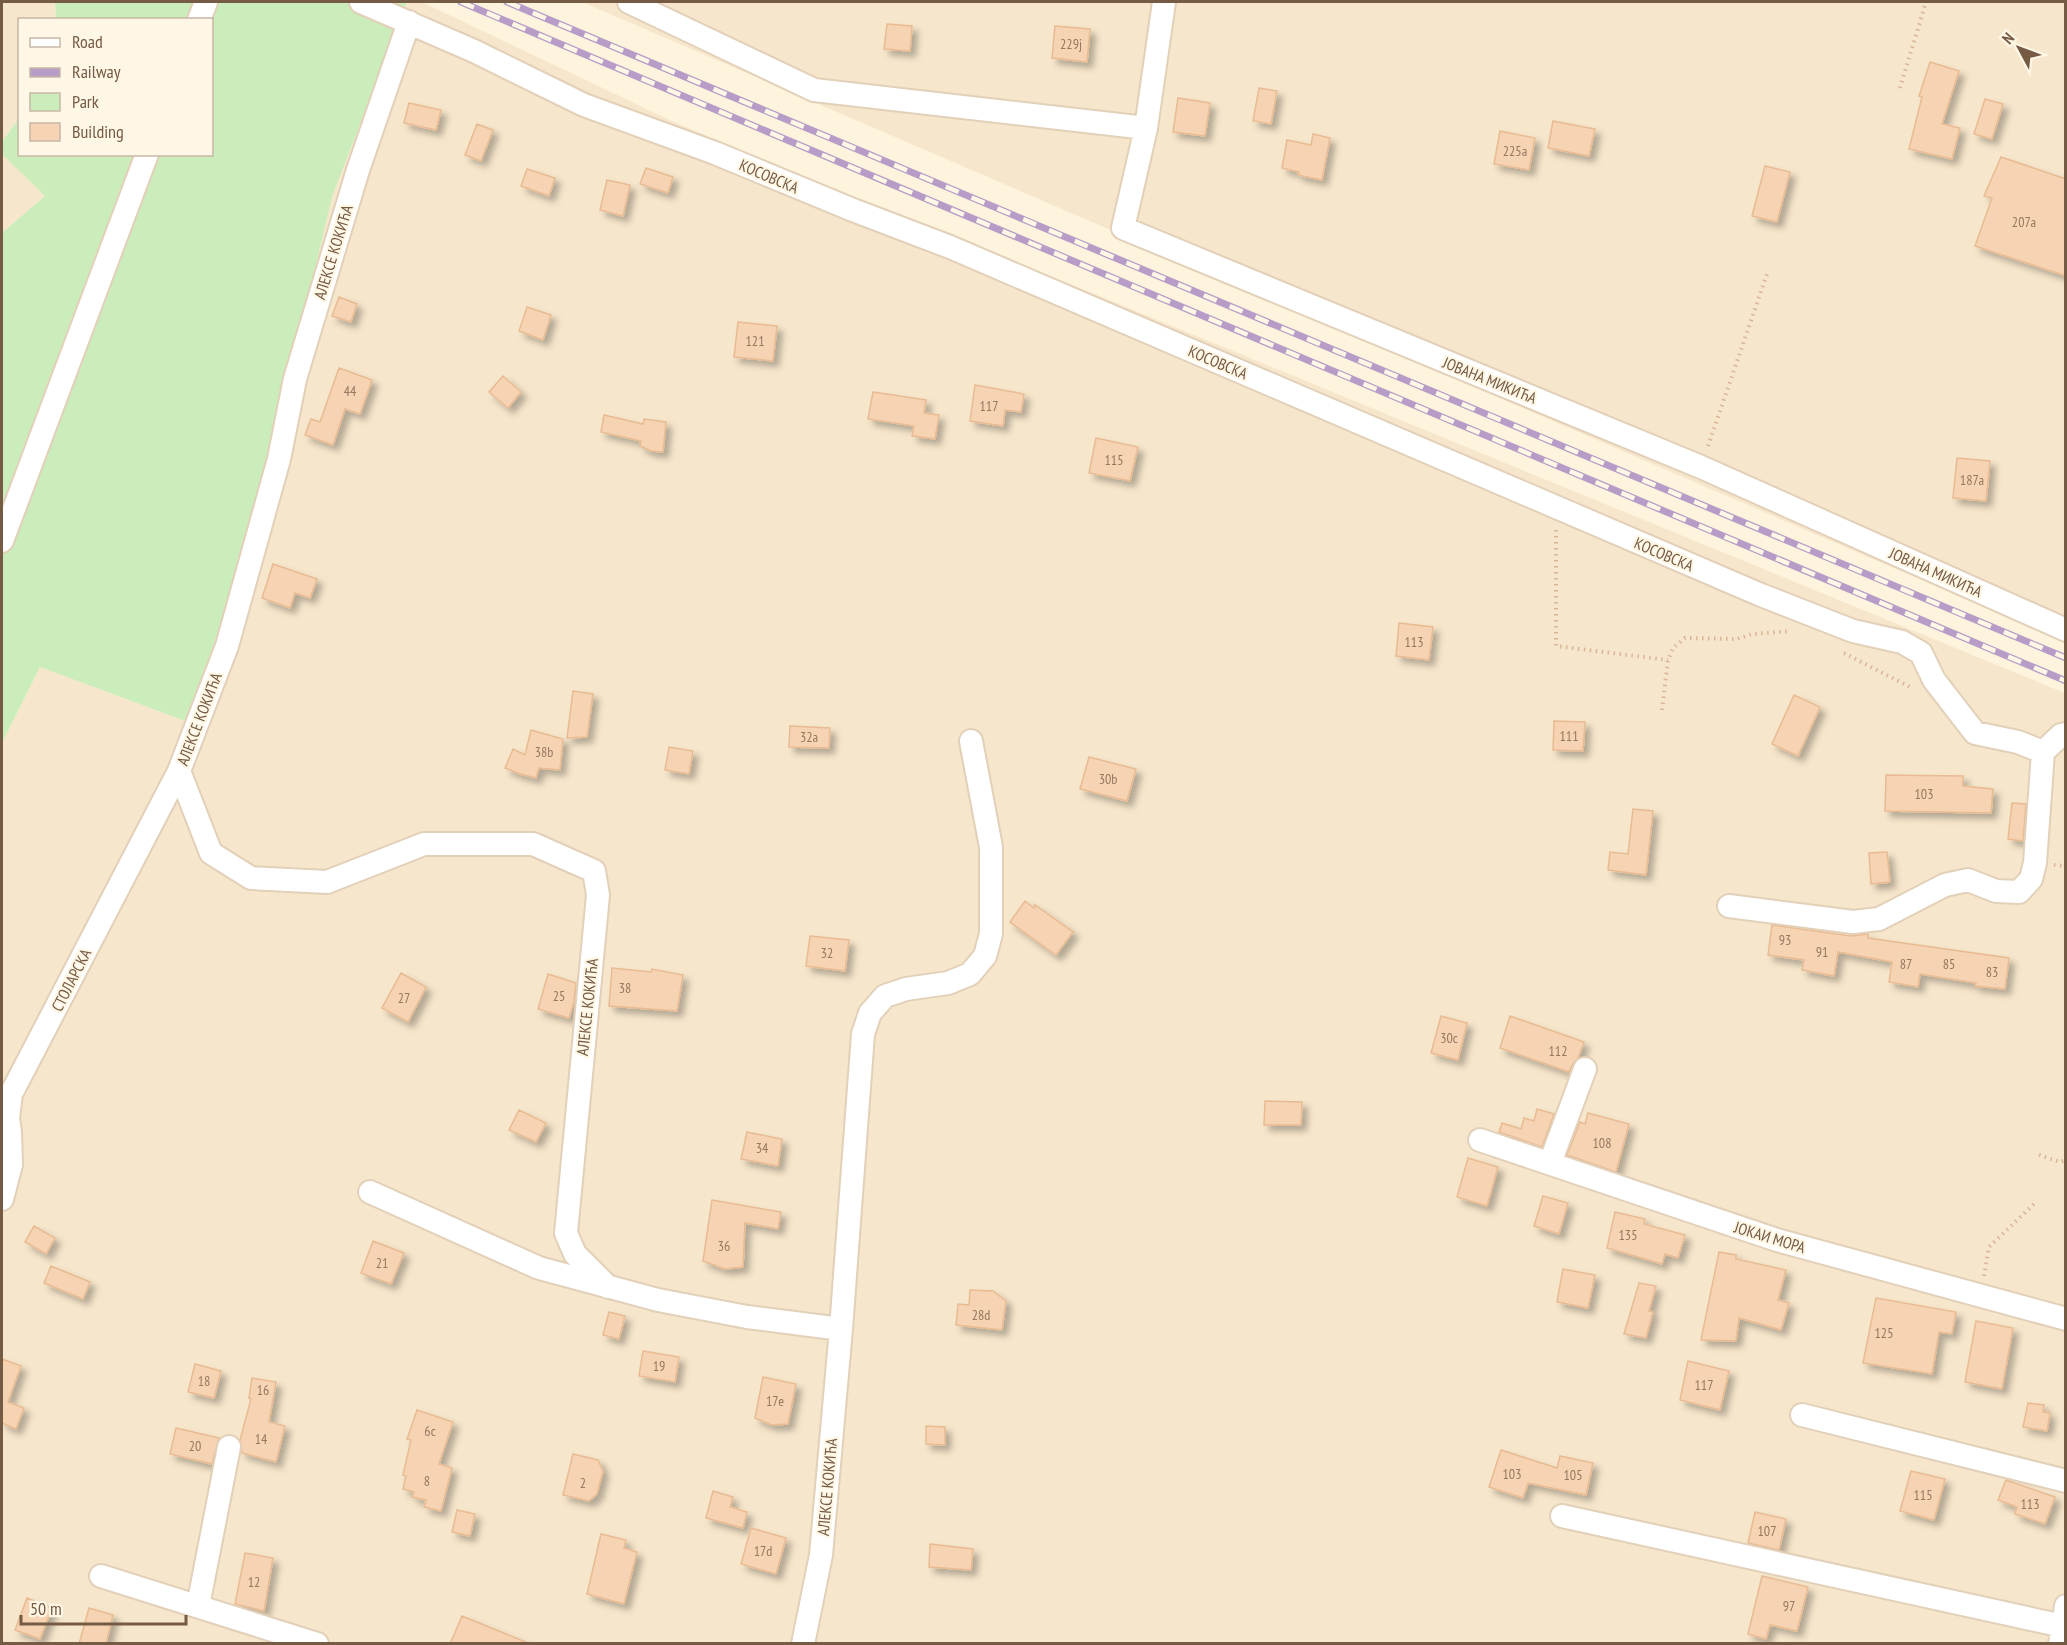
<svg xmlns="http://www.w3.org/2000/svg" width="2067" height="1645" font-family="'PT Sans Narrow',sans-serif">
<defs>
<filter id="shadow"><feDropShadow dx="5.5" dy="5.5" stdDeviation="3" flood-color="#0004"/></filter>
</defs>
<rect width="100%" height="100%" fill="#fef4dd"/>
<path fill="#f6e6cb" d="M2 2H55L56 19 20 20 19 118 2 142Z
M407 2H422L672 121 850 198 975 245 2065 693V1643H2V743L40 667 188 722 259 507 332 197Z
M582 2H2065V642L1078 216Z
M2 154 46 196 2 233Z"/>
<path fill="#cbecbb" d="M55 2H407L332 197 259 507 188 722 40 667 2 743V233L45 196 2 154V142L19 118 20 154H212V20L56 19Z"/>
<path fill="#f5d3b3" stroke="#e9bb92" stroke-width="1.5" filter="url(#shadow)" d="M887 24 912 26 910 51 884 49Z
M1055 26 1090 29 1087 62 1052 58Z
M1930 62 1959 71 1942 124 1960 128 1952 159 1909 149 1922 97 1919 96Z
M1259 88 1277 91 1271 124 1253 121Z
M1178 98 1210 103 1205 136 1173 132Z
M1985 99 2003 104 1992 139 1974 134Z
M409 103 441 110 436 130 404 123Z
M1553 121 1595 129 1589 156 1548 148Z
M477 124 493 130 481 161 465 155Z
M1500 131 1535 138 1529 170 1494 164Z
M1313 134 1330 138 1322 180 1298 175 1299 172 1282 168 1287 140 1311 145Z
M2001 157 2066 179V276L1975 246 1992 198 1984 196Z
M1765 166 1790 172 1777 222 1752 216Z
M646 168 673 177 668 193 640 184Z
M527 169 555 178 549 196 521 186Z
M607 180 630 185 623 216 600 210Z
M339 297 357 304 351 322 332 316Z
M527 307 551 315 543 340 519 331Z
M738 322 777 326 773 361 734 357Z
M339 368 372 380 360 414 345 409 333 445 305 435 311 419 320 422Z
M503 376 521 392 508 408 489 392Z
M975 385 1024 394 1021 412 1005 410 1003 426 970 421Z
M873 392 926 400 924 413 939 415 935 439 912 436 914 426 868 419Z
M604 415 643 424 644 419 666 422 663 452 651 451 640 446 641 441 601 432Z
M1096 438 1138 447 1130 481 1089 473Z
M1957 458 1990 461 1986 501 1953 498Z
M273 564 317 579 310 598 295 593 290 608 262 598Z
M1399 623 1433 627 1429 660 1396 656Z
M573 691 593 694 587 737 567 738Z
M1794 695 1820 707 1798 756 1772 744Z
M1554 721 1585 722 1583 751 1553 750Z
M790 726 830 728 829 748 789 747Z
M531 730 563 739 560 770 539 768 536 778 520 774 505 768 513 749 525 755Z
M669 747 693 751 689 774 665 770Z
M1089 757 1136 769 1127 801 1080 789Z
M1886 775 1963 776V786L1993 789 1991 813 1885 811Z
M2012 803 2026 804 2023 841 2008 839Z
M1633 809 1653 811 1646 875 1608 870 1610 852 1628 854Z
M1887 852 1890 882 1871 884 1869 853Z
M1025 901 1034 908 1035 905 1073 932 1056 955 1010 922Z
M1772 925 1851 936 1868 934V938L2009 958 2005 989 1975 986 1976 983 1920 974 1918 987 1889 982 1892 962 1838 952 1834 976 1802 970 1804 960 1768 955Z
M810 936 849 940 845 971 806 966Z
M612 968 651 972 652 969 683 975 677 1011 609 1006Z
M401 973 426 987 408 1022 382 1008Z
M548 974 576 983 574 1002 569 1018 538 1009Z
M1441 1016 1467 1023 1458 1060 1431 1053Z
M1510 1016 1584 1042 1578 1058 1573 1064 1569 1072 1500 1048Z
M1265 1101 1302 1102 1301 1125H1264Z
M1537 1109 1554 1114 1542 1147 1499 1132 1502 1123 1521 1129 1524 1118 1534 1121Z
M519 1110 546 1123 536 1142 509 1130Z
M1588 1113 1629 1124 1616 1172 1567 1155 1580 1122 1585 1124Z
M747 1132 782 1139 778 1166 741 1159Z
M1468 1158 1498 1167 1487 1206 1457 1197Z
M1543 1196 1568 1203 1559 1234 1534 1226Z
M712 1200 781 1212 778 1229 745 1223 743 1267 725 1269 703 1261Z
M1615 1212 1645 1219 1644 1224 1685 1235 1678 1258 1665 1254 1662 1264 1607 1248Z
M34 1226 55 1238 46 1254 25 1242Z
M373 1241 404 1253 391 1284 361 1273Z
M1719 1252 1736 1255V1259L1786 1270 1778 1300 1789 1303 1781 1330 1739 1318 1736 1341 1701 1340Z
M51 1266 90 1282 83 1299 44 1283Z
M1563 1269 1595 1275 1588 1308 1557 1302Z
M1639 1283 1656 1286 1649 1311 1653 1312 1646 1338 1624 1334Z
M970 1290 993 1291 1006 1301 1002 1330 956 1325 958 1304 969 1305Z
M1876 1298 1956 1312 1952 1334 1939 1332 1932 1374 1863 1363Z
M609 1312 625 1316 619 1339 603 1335Z
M1976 1321 2013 1328 2002 1389 1965 1382Z
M643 1351 679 1357 675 1382 639 1376Z
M2 1359 21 1366 8 1402 24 1408 16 1429 2 1423Z
M1688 1361 1729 1371 1720 1410 1680 1400Z
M195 1364 221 1371 214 1398 188 1392Z
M763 1377 796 1384 788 1424 772 1425 755 1418Z
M252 1378 276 1382 269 1422 285 1426 276 1462 242 1453 240 1440 251 1399 249 1398Z
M2028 1403 2044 1405 2043 1412 2050 1413 2047 1431 2023 1427Z
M417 1410 453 1422 439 1464 452 1468 441 1511 424 1507 426 1500 412 1497 414 1492 403 1489 406 1476 403 1475 411 1440 407 1439Z
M926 1426 945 1427V1445L926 1444Z
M176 1428 219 1438 212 1464 170 1454Z
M1501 1450 1557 1468 1560 1456 1593 1463 1586 1495 1528 1483 1523 1498 1489 1487Z
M573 1454 598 1460 603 1471 597 1494 589 1501 563 1495Z
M1911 1471 1945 1479 1934 1520 1900 1511Z
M2006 1480 2055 1497 2045 1524 2015 1514 2017 1507 1998 1500Z
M713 1491 733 1497 730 1507 747 1512 743 1528 706 1518Z
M457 1510 475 1514 470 1536 452 1532Z
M1755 1512 1786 1519 1779 1550 1748 1543Z
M751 1528 786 1538 776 1574 741 1564Z
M601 1534 626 1540 624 1548 637 1552 624 1604 587 1594Z
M930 1544 973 1549 971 1570 929 1567Z
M245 1553 273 1558 264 1611 235 1604Z
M1762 1576 1808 1587 1797 1631 1770 1625 1766 1639 1748 1634Z
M27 1598 52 1608 40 1639 15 1630Z
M89 1608 113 1615 106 1644H79Z
M462 1616 528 1643 527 1644H450Z"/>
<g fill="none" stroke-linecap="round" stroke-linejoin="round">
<defs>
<path id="minor" d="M361 2 474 51 584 105 715 153 853 210 950 247 1761 595 1853 631 1902 642 1921 653 1934 680 1975 733 2018 742 2043 752
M629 2 814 90 1146 128
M1164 2 1146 128 1123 228 1701 467 2066 630
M199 20 206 2
M2 541 147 154
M179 771 211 853 251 878 327 882 424 844H533L594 871 598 895 566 1233 575 1254 608 1287
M1729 906 1853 922 1879 919 1945 885 1968 880 1996 891 2019 892 2031 879 2035 863 2043 752 2061 735 2066 734
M1480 1140 1777 1240 2066 1319
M1550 1163 1585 1069
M370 1192 539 1268 658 1300 747 1317 841 1329
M2 1199 11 1165 10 1132 8 1118 11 1094 179 771 227 646 279 459 295 379 358 170 409 22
M1802 1415 2066 1481
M1562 1516 2063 1626
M101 1576 317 1644
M198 1606 229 1447
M803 1644 821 1555 841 1329 863 1034 870 1013 885 996 906 989 948 983 970 974 985 956 991 934V847L971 741
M2060 1644 2066 1606"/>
</defs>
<use href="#minor" stroke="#e2d0b9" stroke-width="26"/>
<path stroke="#dab696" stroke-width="4" stroke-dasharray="1.5 4.5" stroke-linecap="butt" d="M1900 88 1926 2
M1708 446 1767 274
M1556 530V646L1668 660
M1844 653 1912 688
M1662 710 1668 660 1673 648 1685 638 1737 639 1752 634 1791 631
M2054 865 2066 866
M2039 1155 2060 1162 2066 1160
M1984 1276 1989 1247 2034 1204"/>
<use href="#minor" stroke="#fff" stroke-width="22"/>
<defs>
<path id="rail" d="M461 2 2066 681
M507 2 2066 658"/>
</defs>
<use href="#rail" stroke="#b79cc7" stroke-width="7"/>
<use href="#rail" stroke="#fff7e5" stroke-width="4.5" stroke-dasharray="14" stroke-linecap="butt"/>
</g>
<g text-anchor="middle" stroke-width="4.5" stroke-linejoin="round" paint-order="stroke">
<g font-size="14" fill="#957860">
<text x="1071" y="49">229j</text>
<text x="1515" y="156">225a</text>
<text x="2024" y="227">207a</text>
<text x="755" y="346">121</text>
<text x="350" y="396">44</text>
<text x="989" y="411">117</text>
<text x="1114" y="465">115</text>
<text x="1972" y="485">187a</text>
<text x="1414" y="647">113</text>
<text x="1569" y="741">111</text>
<text x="809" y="742">32a</text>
<text x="544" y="757">38b</text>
<text x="1108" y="784">30b</text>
<text x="1924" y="799">103</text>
<text x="1785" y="945">93</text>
<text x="1822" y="957">91</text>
<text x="827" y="958">32</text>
<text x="1906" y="969">87</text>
<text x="1949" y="969">85</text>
<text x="1992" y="977">83</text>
<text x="625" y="993">38</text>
<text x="559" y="1001">25</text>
<text x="404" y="1003">27</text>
<text x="1449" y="1043">30c</text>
<text x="1558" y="1056">112</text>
<text x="1602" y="1148">108</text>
<text x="762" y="1153">34</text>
<text x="1628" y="1240">135</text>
<text x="724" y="1251">36</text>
<text x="382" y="1268">21</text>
<text x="981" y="1320">28d</text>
<text x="1884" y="1338">125</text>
<text x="659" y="1371">19</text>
<text x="204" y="1386">18</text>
<text x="1704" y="1390">117</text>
<text x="263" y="1395">16</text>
<text x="775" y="1406">17e</text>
<text x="430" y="1436">6c</text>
<text x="261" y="1444">14</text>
<text x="195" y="1451">20</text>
<text x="1512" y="1479">103</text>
<text x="1573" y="1480">105</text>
<text x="427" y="1486">8</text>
<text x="583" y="1488">2</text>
<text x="1923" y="1500">115</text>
<text x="2030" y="1509">113</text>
<text x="1767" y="1536">107</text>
<text x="763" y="1556">17d</text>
<text x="254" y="1587">12</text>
<text x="1789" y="1611">97</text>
</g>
<g font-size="16" fill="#755a44" stroke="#fff7e5">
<text transform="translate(769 176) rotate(23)" y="6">КОСОВСКА</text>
<text transform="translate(333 252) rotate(-73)" y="6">АЛЕКСЕ КОКИЋА</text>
<text transform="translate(1218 362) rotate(23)" y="6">КОСОВСКА</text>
<text transform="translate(1490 380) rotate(22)" y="6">ЈОВАНА МИКИЋА</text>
<text transform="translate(1664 554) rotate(23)" y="6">КОСОВСКА</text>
<text transform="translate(1936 572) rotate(24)" y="6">ЈОВАНА МИКИЋА</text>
<text transform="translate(199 719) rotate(-69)" y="6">АЛЕКСЕ КОКИЋА</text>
<text transform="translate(71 980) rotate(-63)" y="6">СТОЛАРСКА</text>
<text transform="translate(587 1007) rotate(-84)" y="6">АЛЕКСЕ КОКИЋА</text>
<text transform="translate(1770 1237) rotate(17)" y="6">ЈОКАИ МОРА</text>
<text transform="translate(827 1487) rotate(-85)" y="6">АЛЕКСЕ КОКИЋА</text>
</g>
</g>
<rect width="2067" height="1645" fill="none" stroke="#755a44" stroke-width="6"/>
<rect x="18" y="18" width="195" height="138" fill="#fff7e5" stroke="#c8b8a5" stroke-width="1.5"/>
<rect x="30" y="38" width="30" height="9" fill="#ffffff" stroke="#c8b8a5" stroke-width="1.5"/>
<text x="72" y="48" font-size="18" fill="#755a44">Road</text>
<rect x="30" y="68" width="30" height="9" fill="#b79cc7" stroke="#c8b8a5" stroke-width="1.5"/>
<text x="72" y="78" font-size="18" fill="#755a44">Railway</text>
<rect x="30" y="93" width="30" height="18" fill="#cbecbb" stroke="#c8b8a5" stroke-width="1.5"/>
<text x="72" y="108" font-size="18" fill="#755a44">Park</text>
<rect x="30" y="123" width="30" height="18" fill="#f5d3b3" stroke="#c8b8a5" stroke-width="1.5"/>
<text x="72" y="138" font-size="18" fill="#755a44">Building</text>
<g transform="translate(2019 48) rotate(311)" stroke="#fff7e5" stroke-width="4.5" paint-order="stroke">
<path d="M0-4.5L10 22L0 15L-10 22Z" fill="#755a44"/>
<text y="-9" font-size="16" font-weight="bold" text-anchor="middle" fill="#755a44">N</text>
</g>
<path d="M21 1615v9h165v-9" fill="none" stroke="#755a44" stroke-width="3"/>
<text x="30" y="1615" font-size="18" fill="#755a44" stroke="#fff7e5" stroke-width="4.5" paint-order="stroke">50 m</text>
</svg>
